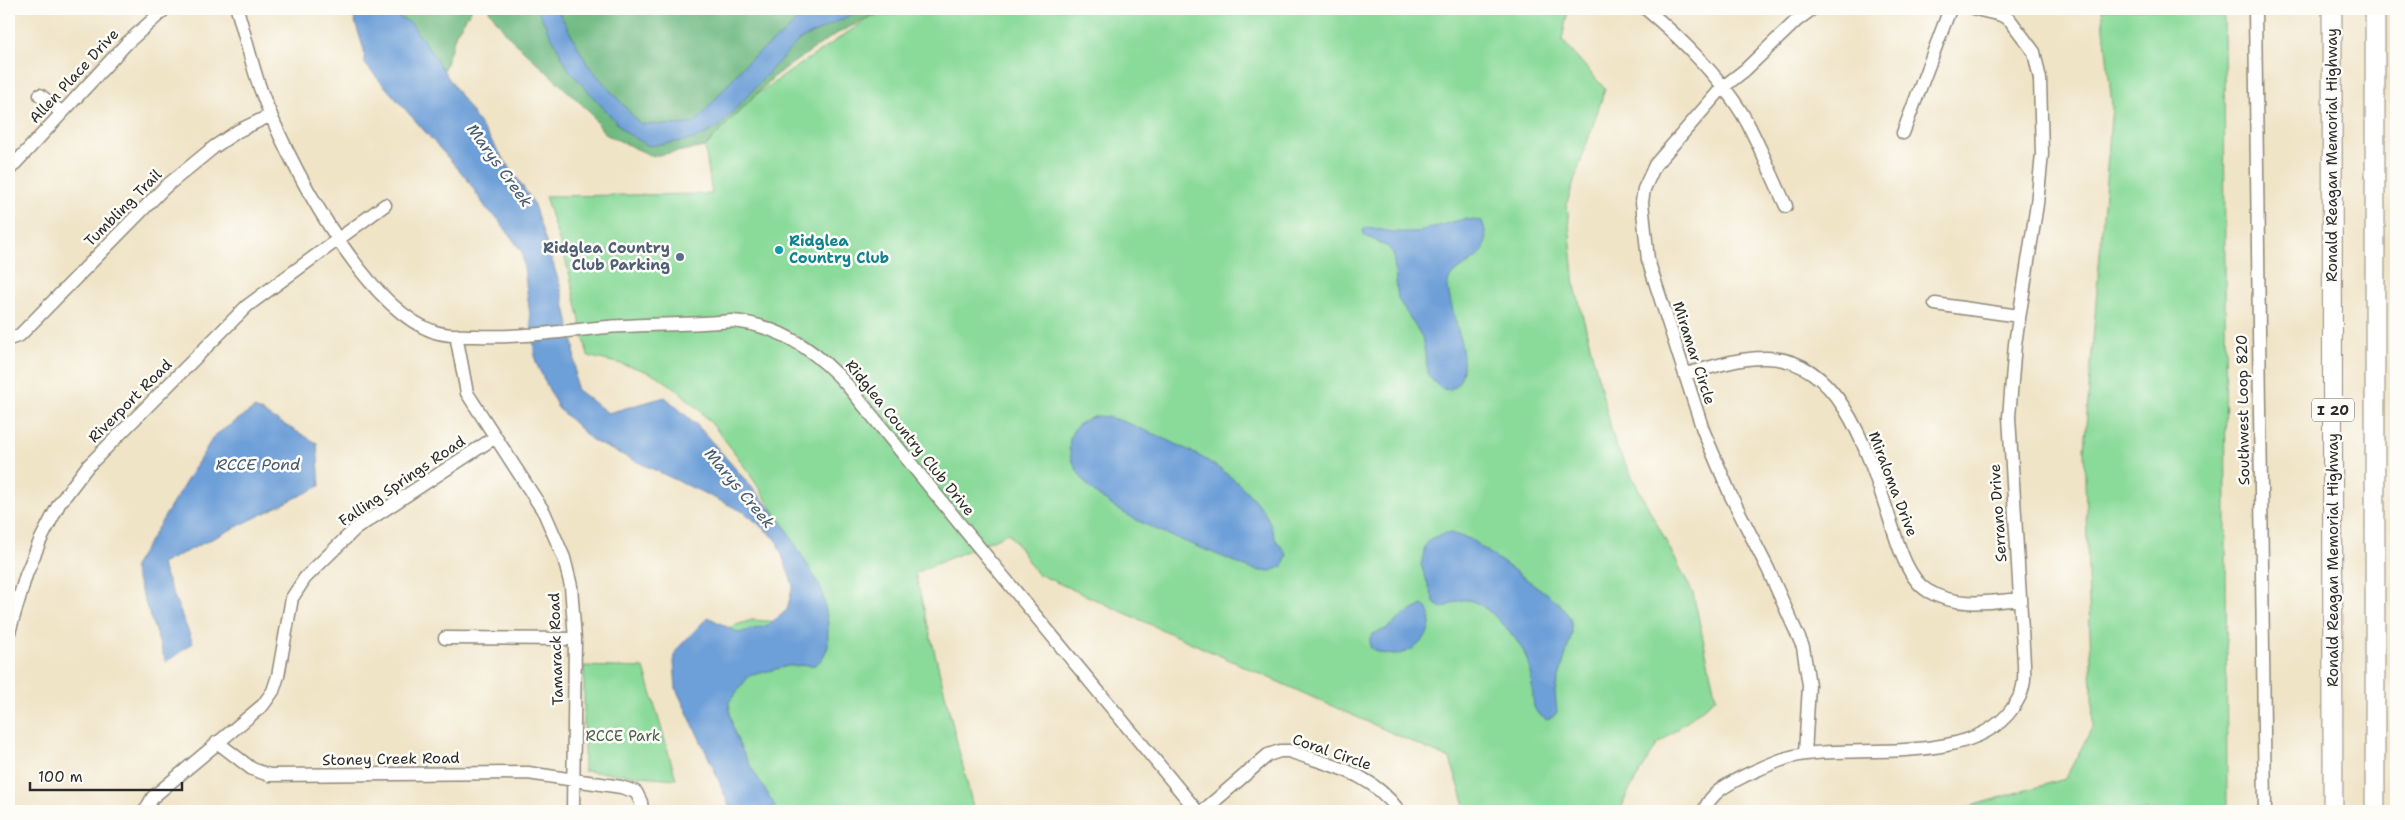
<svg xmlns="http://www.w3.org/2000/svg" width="2405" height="820" font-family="'Shantell Sans',sans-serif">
<rect width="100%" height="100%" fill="#fdfcf7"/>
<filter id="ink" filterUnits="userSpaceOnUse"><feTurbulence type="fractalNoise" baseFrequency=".02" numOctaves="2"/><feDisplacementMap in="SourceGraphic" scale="10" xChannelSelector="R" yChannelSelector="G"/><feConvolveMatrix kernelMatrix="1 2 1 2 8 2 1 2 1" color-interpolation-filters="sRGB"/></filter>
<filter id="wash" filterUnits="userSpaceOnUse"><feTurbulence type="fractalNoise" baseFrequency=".0096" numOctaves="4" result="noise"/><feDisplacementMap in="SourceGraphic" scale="20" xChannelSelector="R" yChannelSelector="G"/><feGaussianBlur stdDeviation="1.12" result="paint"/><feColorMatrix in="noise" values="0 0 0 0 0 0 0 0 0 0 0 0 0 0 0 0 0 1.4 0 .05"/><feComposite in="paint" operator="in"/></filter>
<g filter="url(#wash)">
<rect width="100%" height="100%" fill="#f0e4c7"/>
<path fill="#8ada9a" stroke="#5a8262" d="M951 9H1568L1562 40 1605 89 1567 203 1575 286 1615 444 1693 593 1716 698 1657 745 1627 794 1620 811H1467L1450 759 1036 573 1009 533 915 573 974 811H739L729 735 711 633 752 620 783 622 807 565C768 504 720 413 657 376 641 367 606 361 588 356L569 272 545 196 712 194 705 147 754 96 872 16Z
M2102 9H2224L2227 811H1953L2065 779 2093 726 2084 450 2112 106Z
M584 666 644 668 676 779 584 771Z"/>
<path fill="#6fba82" stroke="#4d7256" d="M381 9H472L456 33 443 73 439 64 416 59Z
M488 9H886L834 35 777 74 754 96 705 147 652 156 605 134 589 111 509 37Z"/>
<path fill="#6d9fd8" stroke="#4c6582" d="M351 9H396L400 18 411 23 533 202 560 285 574 346 576 389 608 413 665 397 698 426 783 523 822 590 828 623V647L822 659 815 665 788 666 749 676 729 702C731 744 755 771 775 806L774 811H731L714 769 676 689 674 662 676 650 708 617 739 633 768 625 787 610 793 585 776 539 744 512 593 441 558 408 536 363 522 252 498 219 486 208 467 179 365 64 364 50Z
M537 9H557L588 65 640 124 678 125 695 123 745 64 785 32 808 9H863L798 41 719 127 695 139 649 146 625 132 569 70Z
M1464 219 1482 221C1499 263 1458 259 1448 282 1447 309 1482 377 1449 390L1440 388 1429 377 1422 337 1398 299 1393 253 1388 247 1364 235 1363 230 1368 227 1392 232H1416Z
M255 408 317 443 320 486 161 564 193 643 166 662 133 568 214 436Z
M1098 416C1116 417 1132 425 1149 432 1194 451 1238 473 1266 515 1271 523 1272 533 1276 540 1279 546 1285 549 1287 555L1283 566C1276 570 1269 572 1261 571 1245 569 1232 560 1218 555 1177 538 1130 522 1095 493 1082 481 1066 458 1070 439 1073 425 1085 419 1098 416Z
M1444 533H1452L1470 539 1543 591 1560 604 1568 615 1571 621 1572 633 1555 691 1557 712 1554 716 1547 720 1538 714 1534 707C1532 690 1532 673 1526 657 1520 640 1487 602 1467 600 1459 599 1450 605 1442 608L1435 604 1421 565 1425 546 1430 539Z
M1423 605 1428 609C1441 642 1395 668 1370 647V638L1373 634 1388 628 1405 614Z"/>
</g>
<g filter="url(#ink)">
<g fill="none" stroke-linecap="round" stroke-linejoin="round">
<defs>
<path id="minor" d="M237 9C245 35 251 62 260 88 285 157 363 308 435 332 448 336 463 336 476 336 521 338 564 331 608 327 649 324 691 325 732 321 779 325 818 352 848 386L968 534 1197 811
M1646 9C1681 38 1725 82 1747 122 1761 149 1773 178 1786 206
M2255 9 2265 811
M40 95 61 112
M1903 133 1950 9
M9 170 127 43 165 9
M1935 304 2019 316
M456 335 467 393 544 512 564 558 571 586 575 639 573 811
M9 339 20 335 164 188 214 147 238 131 271 115
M1685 374C1710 368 1737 358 1763 358 1845 355 1872 467 1893 529 1899 548 1909 580 1928 591 1956 608 1990 602 2020 599
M9 632 26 575 40 541 59 504 87 467 247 306 385 205
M445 638 575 639
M217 742 252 769 269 775 528 773 621 787 636 792 641 802 642 811
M1805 754 1809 685 1803 647 1768 569 1731 496 1703 430 1648 260 1642 202 1644 189 1655 165 1722 88 1745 70 1796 21 1812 9
M145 811 153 797 263 705 273 691 278 676 292 598 305 578 355 529 494 438
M1203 811 1268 755 1280 751H1289C1334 767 1369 771 1399 811
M1704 811C1711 792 1728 784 1746 775 1764 767 1786 756 1806 754 1866 746 1973 764 2012 709 2017 702 2022 694 2023 686 2025 678 2024 670 2024 663L2009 417 2015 344 2037 204 2042 154 2040 79 2034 52 2010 20 2001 15 1976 9"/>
<path id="highway" d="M2332 9 2333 811
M2375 811V9"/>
</defs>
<use href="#minor" stroke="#8e8879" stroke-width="15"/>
<use href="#highway" stroke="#8e8879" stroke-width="21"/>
<use href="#minor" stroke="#fff" stroke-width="12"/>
<use href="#highway" stroke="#fff" stroke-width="19"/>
</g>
</g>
<circle fill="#0f9aa8" stroke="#fdfcf7" stroke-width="2" cx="779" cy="250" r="5"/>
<circle fill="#5c6f8a" stroke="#fdfcf7" stroke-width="2" cx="680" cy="257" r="5"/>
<g text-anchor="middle" stroke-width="5" stroke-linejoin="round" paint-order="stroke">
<rect fill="#fdfcf7" stroke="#6a6a68" stroke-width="1" x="2312" y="398.5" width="42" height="23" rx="4"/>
<g font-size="14" font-weight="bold" fill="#2b2b2b">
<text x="2333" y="415">I 20</text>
</g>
<g font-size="15" fill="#2b2b2b" stroke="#fdfcf7">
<text transform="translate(74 76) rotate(-47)" y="5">Allen Place Drive</text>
<text transform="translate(2332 155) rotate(-90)" y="5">Ronald Reagan Memorial Highway</text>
<text transform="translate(123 208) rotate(-45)" y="5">Tumbling Trail</text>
<text transform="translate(1694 353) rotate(72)" y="5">Miramar Circle</text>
<text transform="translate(130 401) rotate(-45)" y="5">Riverport Road</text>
<text transform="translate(2243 410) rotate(-91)" y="5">Southwest Loop 820</text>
<text transform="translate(910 438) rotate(51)" y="5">Ridglea Country Club Drive</text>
<text transform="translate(402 481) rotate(-34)" y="5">Falling Springs Road</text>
<text transform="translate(1893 484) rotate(69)" y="5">Miraloma Drive</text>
<text transform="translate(1998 513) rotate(-94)" y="5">Serrano Drive</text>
<text transform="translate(2333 560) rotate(-90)" y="5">Ronald Reagan Memorial Highway</text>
<text transform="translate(556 649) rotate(-92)" y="5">Tamarack Road</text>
<text transform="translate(1332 752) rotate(19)" y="5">Coral Circle</text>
<text transform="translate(391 759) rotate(-1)" y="5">Stoney Creek Road</text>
</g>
<g font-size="15" font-weight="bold" fill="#0d838f" stroke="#fdfcf7" text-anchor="start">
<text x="789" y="246">Ridglea<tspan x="789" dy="17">Country Club</tspan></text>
</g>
<g font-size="15" font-weight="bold" fill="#4e5e75" stroke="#fdfcf7" text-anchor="end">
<text x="670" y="253">Ridglea Country<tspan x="670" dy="17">Club Parking</tspan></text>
</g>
<g font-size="15" fill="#48604c" stroke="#fdfcf7">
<text x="623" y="741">RCCE Park</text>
</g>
<g font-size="16" font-style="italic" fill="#455970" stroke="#fdfcf7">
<text transform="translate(500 165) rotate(54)" y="6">Marys Creek</text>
<text x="258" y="470">RCCE Pond</text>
<text transform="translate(740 488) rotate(50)" y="6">Marys Creek</text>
</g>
</g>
<rect width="2405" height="820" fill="none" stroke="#fdfcf7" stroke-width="30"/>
<path d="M30 782v8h152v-8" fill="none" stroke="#2b2b2b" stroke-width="2.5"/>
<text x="38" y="782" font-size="15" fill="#2b2b2b" stroke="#fdfcf7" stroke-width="4" paint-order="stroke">100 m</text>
</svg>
